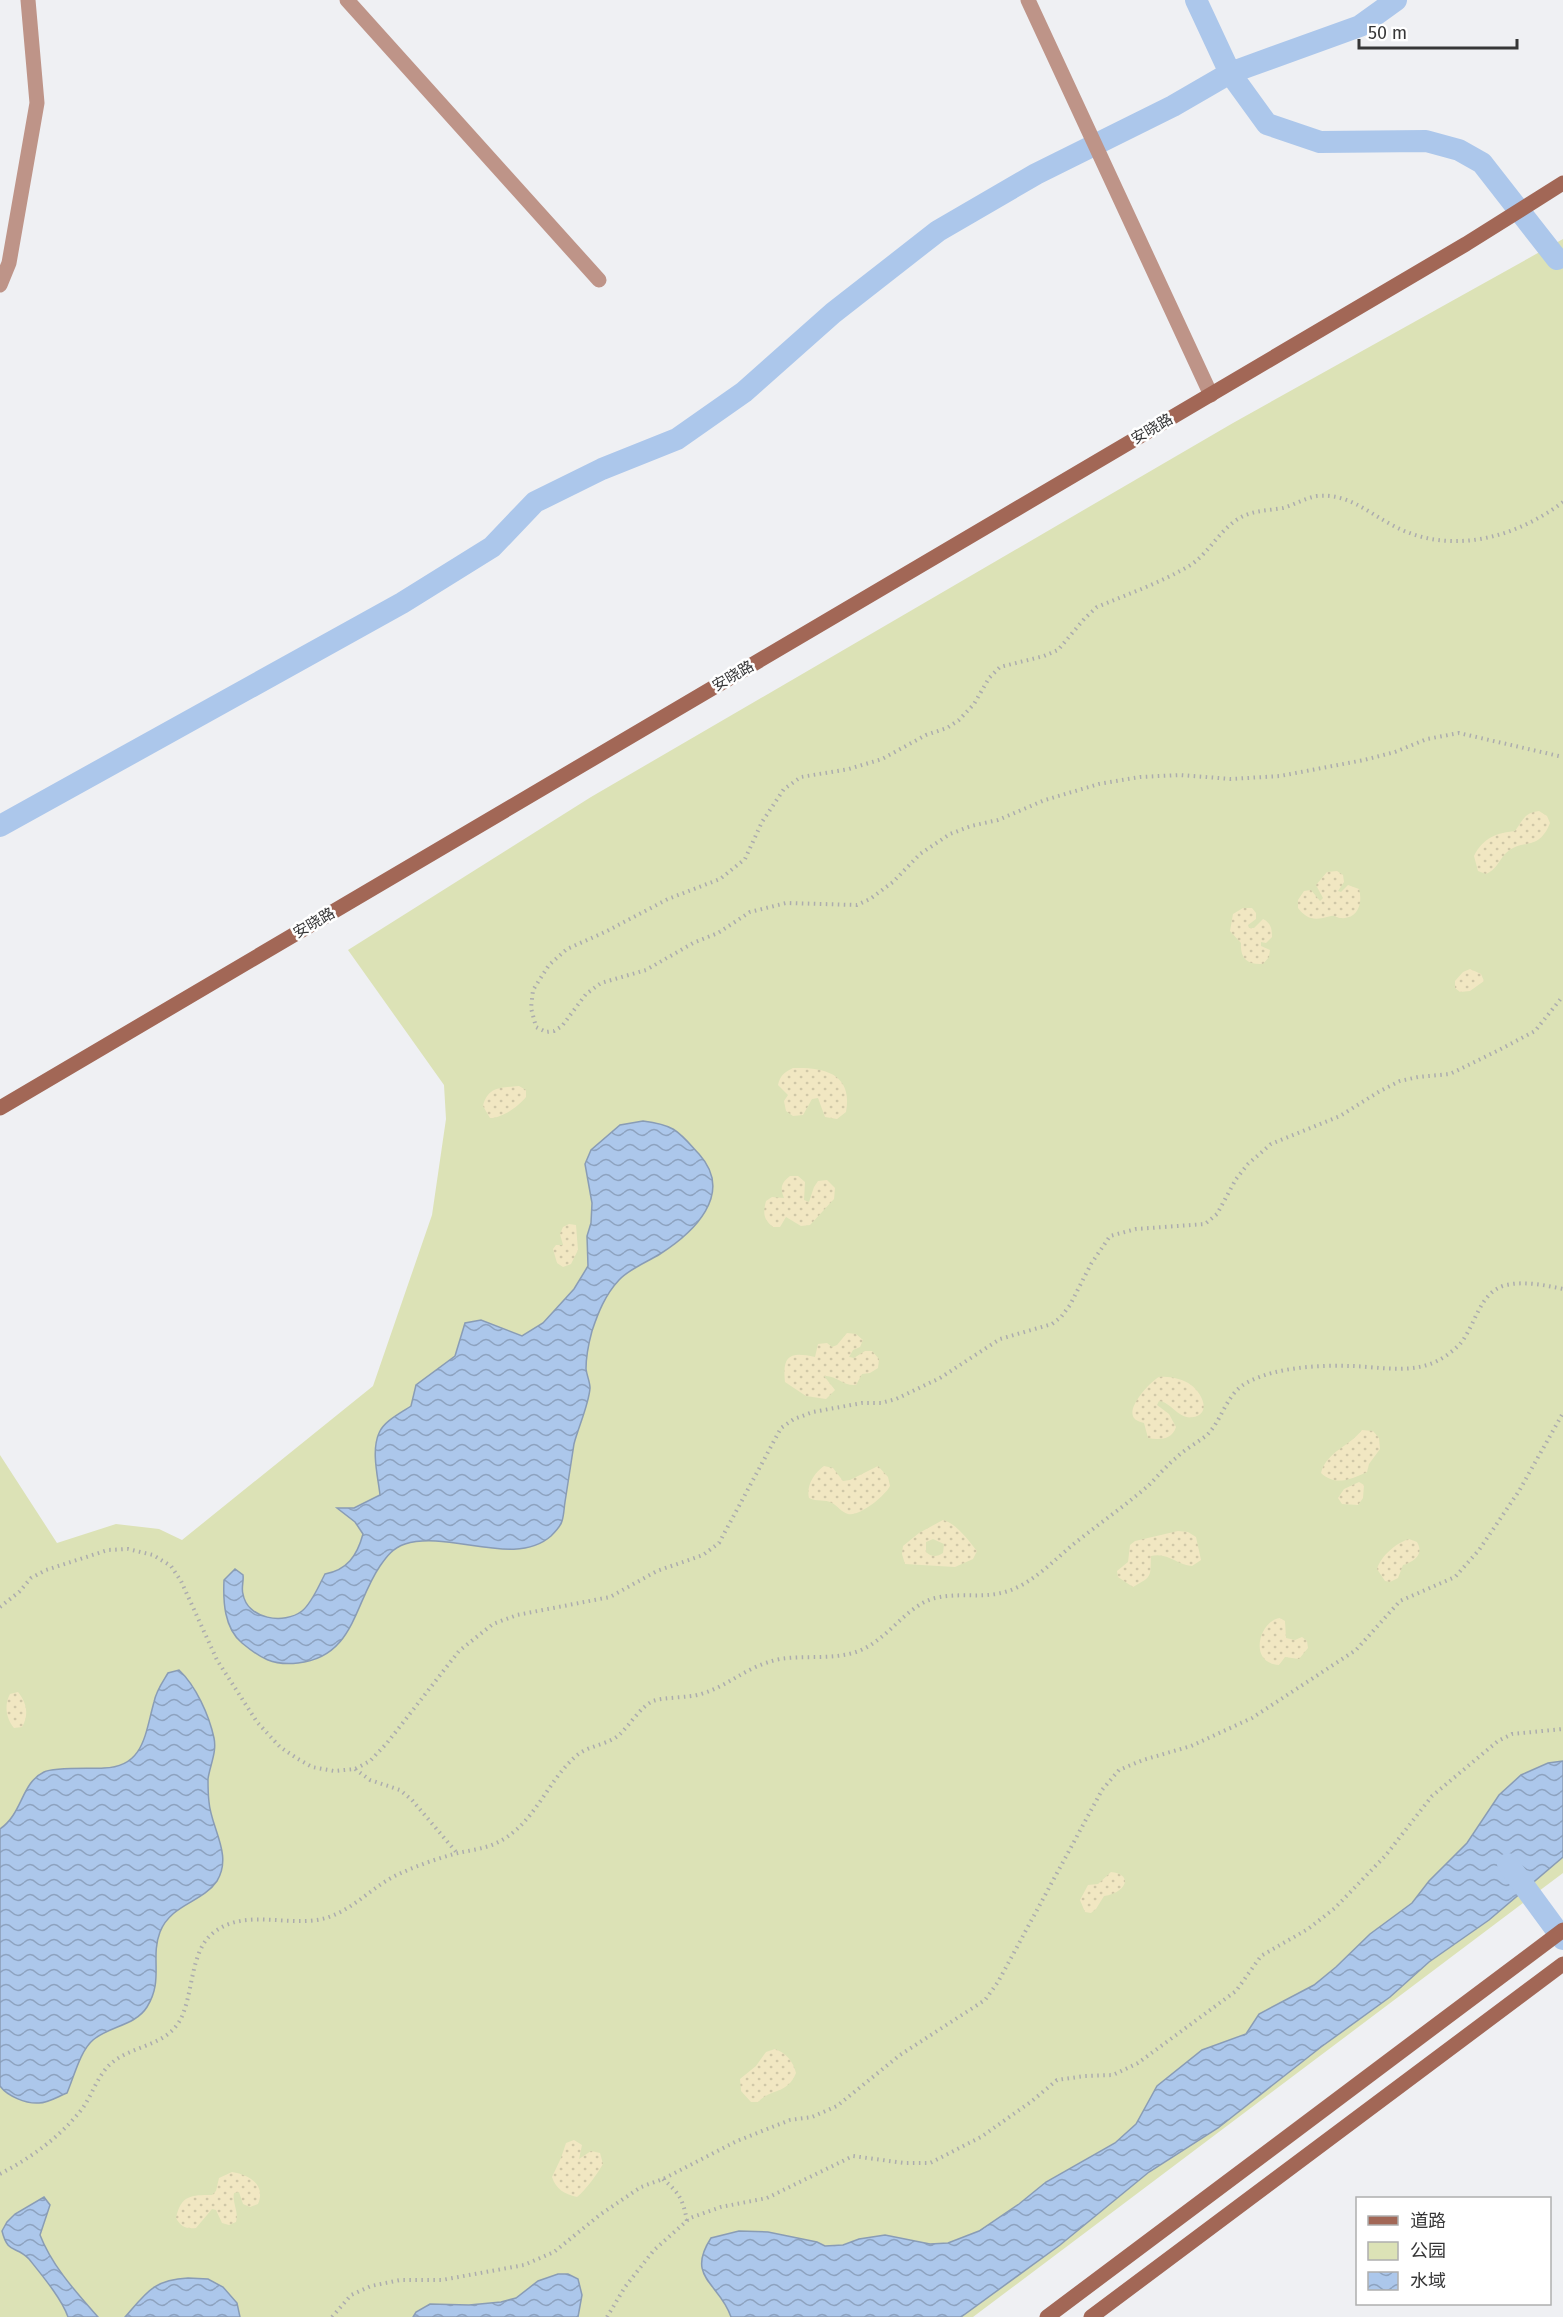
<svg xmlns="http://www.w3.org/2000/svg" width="1563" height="2317" font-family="'Fira Sans','Noto Sans SC',sans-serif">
<defs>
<pattern id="sand-dots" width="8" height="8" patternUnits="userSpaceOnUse" patternTransform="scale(1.5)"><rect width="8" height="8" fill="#f1e7c2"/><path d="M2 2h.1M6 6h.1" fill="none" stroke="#cfc7a7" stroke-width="1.8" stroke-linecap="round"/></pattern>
<pattern id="water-waves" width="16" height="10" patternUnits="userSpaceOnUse" patternTransform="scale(1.5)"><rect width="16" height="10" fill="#acc7eb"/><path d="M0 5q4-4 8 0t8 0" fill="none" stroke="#8da2bf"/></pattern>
</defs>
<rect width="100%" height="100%" fill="#eff0f3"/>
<path fill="#dce2b6" d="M1563 239V1873L973 2317H0V1455L57 1543 116 1524 159 1529 182 1540 373 1386 432 1215 446 1119 444 1085 348 950 591 797 1233 423Z"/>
<path fill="url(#sand-dots)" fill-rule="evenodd" d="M1539 811 1547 816 1550 823C1538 853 1522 837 1505 854 1498 862 1496 870 1486 874L1478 871 1474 856C1483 838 1496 833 1515 831 1523 820 1524 813 1539 811Z
M1337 871 1343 875 1344 882 1338 891 1341 892 1348 885 1359 889C1363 903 1358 920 1340 918 1335 917 1335 915 1331 916 1316 920 1308 921 1298 908V900L1304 891 1311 890 1320 901 1323 898 1316 885 1327 872Z
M1243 908H1252L1256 913V919L1248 925 1249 928H1254L1263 919C1271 923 1272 929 1272 937L1266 943 1261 942V946L1270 950 1269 957 1263 964C1247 965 1240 958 1241 943L1230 931 1233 914Z
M1470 969 1481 974 1484 981 1470 991 1460 992 1455 988V981L1463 972Z
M793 1068C825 1067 853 1074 846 1112L837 1119 825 1117 818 1098 812 1099 803 1115 793 1116 786 1111 784 1101 788 1095 778 1085C780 1075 785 1072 793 1068Z
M519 1086 526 1090V1097C518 1107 502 1118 490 1118L483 1106C488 1086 501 1088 519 1086Z
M790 1176H798L805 1182 804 1200 809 1202 814 1187 818 1181 827 1180 835 1188 834 1199 810 1225 801 1226 786 1217 780 1227H773C763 1219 763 1213 766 1201L772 1197 784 1198C780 1188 781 1183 790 1176Z
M569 1224 576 1225 578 1250 571 1264 563 1267 557 1263 553 1249 556 1245H563L560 1234 563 1227Z
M847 1333 856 1334 863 1340 860 1347 853 1350 849 1357 854 1358 865 1351H872L879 1359 878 1368 870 1373 862 1374 856 1385C842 1386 837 1375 824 1376L835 1390 826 1399 806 1396 785 1382C782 1354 791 1352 815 1357L818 1344 827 1343 832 1347 837 1345Z
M1159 1377C1170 1376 1183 1379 1191 1385 1200 1391 1211 1410 1197 1416 1180 1423 1172 1402 1159 1401L1157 1405 1169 1414 1176 1427C1172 1440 1159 1440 1148 1438L1144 1423C1143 1423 1135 1420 1135 1419 1124 1409 1151 1381 1159 1377Z
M1362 1430 1373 1431 1379 1438 1380 1449 1369 1464 1367 1472C1350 1480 1335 1486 1321 1473 1327 1451 1349 1447 1362 1430Z
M824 1466 833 1468 843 1481 850 1480 878 1466 888 1477 890 1486C885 1496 859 1517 848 1514 841 1512 838 1506 832 1503 825 1499 817 1502 809 1498 806 1486 814 1473 824 1466Z
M1359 1482 1364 1485 1363 1498 1358 1505 1342 1504 1338 1498 1344 1489Z
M943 1520C956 1523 969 1541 977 1551L973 1559 955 1567 905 1564 902 1554 903 1546 919 1533ZM933 1539 944 1544 943 1553C937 1557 931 1557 926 1552V1542Z
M1178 1531 1188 1532 1196 1537 1201 1560 1192 1566C1177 1565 1168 1552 1151 1556 1150 1577 1153 1576 1133 1587L1118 1577 1117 1571 1128 1562 1130 1545 1135 1541Z
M1409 1539 1417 1542C1424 1554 1415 1561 1403 1565L1398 1578 1390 1582 1385 1581 1377 1569C1381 1556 1396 1543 1409 1539Z
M1280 1618 1285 1621 1286 1638 1295 1640 1302 1637 1307 1641 1308 1648 1299 1659 1285 1657 1279 1665C1247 1663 1260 1620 1280 1618Z
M18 1692C27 1703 29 1715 22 1727L14 1728C6 1718 4 1705 10 1694Z
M1111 1872C1135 1875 1125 1893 1104 1896L1096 1909 1091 1913 1085 1912 1080 1900 1088 1885 1098 1884Z
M775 2049C786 2053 793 2061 796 2073 787 2095 771 2088 758 2102H751L741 2091 740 2079 756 2066 766 2052Z
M574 2140 582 2145 579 2159 591 2151 600 2153 603 2164C597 2174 586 2190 577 2197 564 2194 556 2189 552 2177L561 2158 566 2143Z
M232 2172C250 2175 266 2185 258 2204L250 2207 243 2204 239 2192 234 2193C232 2203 239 2211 236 2222L229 2225 222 2223 216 2210 212 2209 196 2228C186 2229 181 2227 176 2218 181 2195 191 2195 212 2195L216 2191 219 2178Z"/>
<path fill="url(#water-waves)" stroke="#899cb5" stroke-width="1.5" d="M643 1121C675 1125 678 1131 699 1154 735 1194 693 1233 660 1254 647 1262 629 1269 619 1280 605 1295 598 1313 592 1331 589 1342 586 1358 586 1369 587 1376 590 1382 590 1388 589 1404 578 1428 574 1444 571 1463 568 1483 565 1502 564 1508 564 1515 562 1521 561 1525 554 1533 551 1536 515 1568 449 1530 405 1544 393 1548 387 1556 380 1566 354 1604 354 1657 298 1663 273 1666 260 1658 242 1643 224 1628 223 1601 224 1580L235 1569 243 1575C244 1581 241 1588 243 1594 247 1619 284 1625 302 1611 312 1603 319 1585 325 1574 347 1570 357 1556 363 1534L355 1522 337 1508H354L380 1495C378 1477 371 1451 379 1433 384 1421 401 1413 411 1406L416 1385 455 1356 465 1323 481 1320 522 1336 543 1323 574 1289 588 1266 587 1236 591 1223 592 1203 585 1164 591 1150 620 1125Z
M179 1670C196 1686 209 1715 214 1738 217 1752 210 1765 208 1779 208 1786 208 1794 209 1802 211 1828 233 1855 217 1881 202 1903 171 1904 160 1932 150 1958 164 1980 147 2007 135 2026 109 2026 93 2040 80 2051 74 2077 67 2093 59 2096 48 2103 39 2103 26 2104 7 2096 0 2086V1829C23 1813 21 1783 44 1772 54 1767 91 1769 104 1768 144 1767 145 1734 154 1702 156 1691 162 1683 168 1673Z
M1563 1761V1857L1489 1920 1429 1962 1390 1997 1321 2047 1218 2128 1149 2172 1060 2245 961 2317H731C720 2283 685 2278 711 2238L739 2231 768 2232 817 2242 825 2246 843 2245 859 2239 885 2235 930 2244 948 2243 979 2231 1019 2204 1046 2182 1115 2143 1136 2124 1157 2086 1202 2050 1246 2034 1259 2014 1314 1985 1336 1967 1370 1934 1412 1903 1429 1881 1467 1843 1499 1795 1521 1775 1548 1763Z
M44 2197 50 2205 40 2235C52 2266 76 2292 98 2317H68C62 2299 41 2274 29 2259 16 2245 8 2255 2 2231L7 2222 15 2214Z
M558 2274H568L578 2279 582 2295 578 2317H413L416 2312 430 2304 469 2305 501 2302 516 2298 538 2281Z
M188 2278 208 2279 223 2287 237 2303 240 2317H125C147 2292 153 2280 188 2278Z"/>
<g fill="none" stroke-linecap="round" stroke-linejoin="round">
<path stroke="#acc7eb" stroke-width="22" d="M1196 0 1230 73 1267 124 1320 142 1426 141 1459 150 1482 163 1557 259
M0 826 402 603 492 547 535 502 602 469 677 439 744 392 833 313 938 231 1036 174 1173 106 1230 73 1360 26 1396 0
M1508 1864 1563 1939"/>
<path stroke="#acacae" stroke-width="4" stroke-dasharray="1.5 4.5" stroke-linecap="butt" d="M1563 502C1514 539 1448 556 1392 525 1367 512 1348 493 1317 496 1305 498 1294 505 1283 508 1266 511 1250 510 1235 521 1218 533 1207 555 1189 566 1160 583 1128 594 1097 607L1085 618 1058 650 1044 656 1000 667 989 678 974 704 959 720 947 728 926 735 882 759 849 769 801 777 784 789 762 822 745 859 720 879 668 899 605 932 567 949 549 965 533 990 531 1008 536 1027 546 1032 554 1031 562 1026 586 994 601 983 646 970 693 943 718 933 750 912 786 903 857 905 870 899 893 882 920 854 950 834 971 826 998 820 1045 800 1099 784 1140 777 1180 775 1231 779 1280 776 1364 760 1395 752 1427 739 1459 733 1563 757
M0 1607 19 1592 31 1578 46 1570 108 1550 128 1549 153 1555 171 1566 181 1581 217 1660 257 1722 280 1747 298 1759 312 1767 334 1771 355 1769 370 1761 387 1743 459 1651 493 1624 517 1615 610 1597 657 1571 703 1555 719 1543 781 1428 794 1419 813 1412 862 1403H881L896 1399 940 1378 1000 1339 1052 1324 1061 1317 1070 1305 1091 1264 1110 1236 1136 1229 1205 1224 1217 1214 1236 1179 1248 1164 1271 1144 1340 1116 1380 1091 1400 1081 1418 1077 1450 1074 1497 1051 1535 1031 1563 996
M355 1769 370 1780 400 1790 412 1800 457 1853
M0 2174C32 2157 59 2138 82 2109 93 2094 98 2073 114 2061 134 2046 165 2045 179 2022 194 1997 189 1952 213 1933 248 1905 296 1932 334 1915 358 1905 376 1884 399 1874 416 1866 436 1859 454 1854 479 1848 494 1849 516 1830 539 1810 552 1777 576 1756 589 1745 607 1745 619 1735 630 1725 640 1707 653 1701 664 1697 688 1698 701 1694 731 1685 746 1666 780 1659 805 1655 832 1660 856 1652 888 1641 905 1606 935 1598 966 1591 989 1602 1020 1586 1044 1573 1059 1555 1080 1539 1103 1521 1127 1504 1149 1485 1158 1476 1166 1466 1176 1458 1185 1449 1197 1443 1207 1435 1223 1419 1226 1393 1248 1382 1277 1367 1318 1365 1352 1366 1380 1367 1411 1374 1437 1361 1445 1357 1453 1351 1460 1344 1476 1325 1479 1292 1506 1285 1525 1281 1544 1285 1563 1289
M663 2179C679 2193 683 2199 687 2221
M332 2317 351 2295 371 2286 400 2280H442L524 2265 554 2252 601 2214 641 2187 663 2179 737 2141 790 2120 812 2117 837 2106 900 2055 985 2000 998 1982 1102 1790 1119 1770 1143 1760 1191 1746 1252 1718 1356 1650 1400 1601 1455 1577 1479 1550 1519 1491 1563 1413
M607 2317 625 2287 654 2250 690 2218 721 2207 767 2198 853 2156 904 2163H930L981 2137 1032 2101 1057 2080 1085 2076 1113 2075 1138 2063 1236 1991 1261 1956 1308 1929 1335 1908 1386 1855 1432 1796 1498 1741 1512 1734 1563 1729"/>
<path stroke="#be9488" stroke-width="15" d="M347 0 599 280
M1028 0 1211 395
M0 285 9 263 37 103 28 0"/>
<path stroke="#a26756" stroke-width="15" d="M0 1108 1466 244 1563 183
M1047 2317 1563 1930
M1091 2317 1563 1964"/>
</g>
<g text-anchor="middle" stroke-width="5" stroke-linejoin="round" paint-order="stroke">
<g font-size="15" fill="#363637" stroke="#fff">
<text transform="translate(1152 429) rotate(-30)" y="5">安晓路</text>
<text transform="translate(733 676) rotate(-30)" y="5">安晓路</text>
<text transform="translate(314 923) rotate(-30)" y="5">安晓路</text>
</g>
</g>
<rect x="1356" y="2197" width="195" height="108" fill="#ffffff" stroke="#afafaf" stroke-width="1.5"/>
<rect x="1368" y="2216" width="30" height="9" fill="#a26756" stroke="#afafaf" stroke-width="1.5"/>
<text x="1410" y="2227" font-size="18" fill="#363637">道路</text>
<rect x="1368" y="2242" width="30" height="18" fill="#dce2b6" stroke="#afafaf" stroke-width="1.5"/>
<text x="1410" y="2257" font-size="18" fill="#363637">公园</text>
<rect x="1368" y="2272" width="30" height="18" fill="url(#water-waves)" stroke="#afafaf" stroke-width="1.5"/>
<text x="1410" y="2287" font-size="18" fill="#363637">水域</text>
<path d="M1359 39v9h158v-9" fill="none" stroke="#363637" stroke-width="3"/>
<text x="1368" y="39" font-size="18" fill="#363637" stroke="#ffffff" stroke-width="4.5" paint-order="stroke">50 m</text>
</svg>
